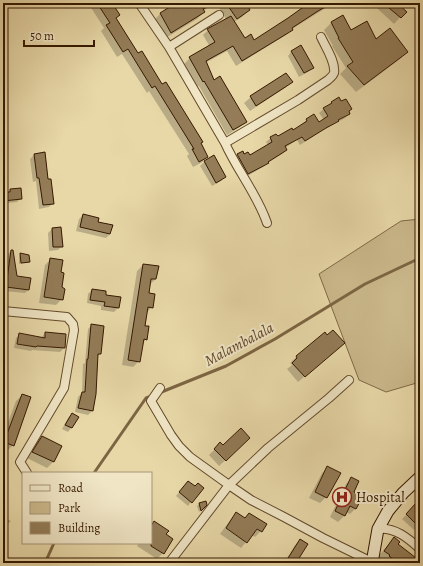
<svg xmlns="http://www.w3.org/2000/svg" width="423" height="566" font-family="Alegreya,serif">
<rect width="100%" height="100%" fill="#e8d8a8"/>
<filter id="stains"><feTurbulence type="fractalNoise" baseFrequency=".005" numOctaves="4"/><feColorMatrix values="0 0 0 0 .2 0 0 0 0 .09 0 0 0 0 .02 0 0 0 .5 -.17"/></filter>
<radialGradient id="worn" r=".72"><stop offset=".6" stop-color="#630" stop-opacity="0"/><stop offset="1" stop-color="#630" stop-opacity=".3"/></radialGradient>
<path fill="#cab88b" stroke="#806846" d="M420 219V382L386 392 359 380 319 274 401 221Z"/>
<path fill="#0003" d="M88 3H110L115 19 207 157 201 163 193 167 187 156 189 154 149 91 147 93 122 54 117 57 101 31 104 28Z
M176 3H245L249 10 242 17 234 22 244 39 254 41 311 3H334L292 29 286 35 236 66 227 51 205 63 214 81 246 121 240 127 227 135 199 86 197 87 184 64 190 58 210 47 203 35 208 30 226 19 216 3 203 11 204 12 197 19 164 39 153 21 160 14 175 5Z
M374 3H395L405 12 394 24 377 8Z
M331 23 350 31 407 52 400 59 356 92 340 74 346 68 332 46H333L324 30Z
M291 52 312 68 308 72 299 77 288 56Z
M286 74 291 82 285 88 250 111 244 103 251 97Z
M332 102 348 112 349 114 345 118 322 131 300 145 297 140 285 148 286 150 282 154 266 164 263 167 244 178 233 159 237 155 242 152 244 155 249 157 268 145 266 142 271 138H277L293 131 303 125 302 124 307 120 319 123 324 120 319 113Z
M44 154 48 181 53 203 49 207 39 209 36 181 33 182 30 159 34 155Z
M213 157 225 177 221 181 212 186 200 166 204 162Z
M11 190 21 198 17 202 7 203 3 206V193H8Z
M83 215 97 222 111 226 110 234 106 238 76 231 79 219Z
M61 228 62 246 58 250 49 251 48 233 52 229Z
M11 251 16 277 28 290 25 293 3 291 8 254Z
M20 254 29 262 27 263 19 264V256Z
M51 259 60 273 62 299 56 305 39 303 45 265Z
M143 265 157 267 156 279 149 285 148 294 152 307 146 313 144 327 146 339 142 343 139 361 133 367 122 365 137 271Z
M92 290 105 296 118 308 114 312 101 310V306L87 303 88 294Z
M92 325 100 354 97 357 95 394 92 411 88 415 75 412 78 397 82 393 83 364 85 363 88 329Z
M45 333 65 335 64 348 60 352 32 350 31 351 14 348 16 338 20 334 41 338Z
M325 333 337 349 298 382 287 369 292 365 290 363 296 357Z
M3 340 6 348 3 351Z
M22 395 13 445 7 451 3 450V436L16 401Z
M72 414 78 417 71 428 68 432 62 429 68 418Z
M42 437 60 446 53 462 47 468 27 458 36 443Z
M220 444 223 446 243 444 219 466 209 455Z
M328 467 326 497 320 503 309 498 322 473Z
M352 478V492L356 508 350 514 346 512 344 516 338 522 330 517 346 484Z
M184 486 191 502 188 506 176 496Z
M205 502 206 505 199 512 197 506 199 504Z
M416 505 420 509V534L414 529V530L402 519Z
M237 513 261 531 255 537 252 535 246 542 241 548 220 534 231 519Z
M3 517 11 521 3 528Z
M151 526 172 539 163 553 157 559 137 546 139 543H151Z
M394 539 397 544 420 562V563H384L377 558 387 546Z
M300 540 299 557 308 563H284L295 545Z"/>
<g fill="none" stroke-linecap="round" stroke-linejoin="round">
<path stroke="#7c6543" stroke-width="3" d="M159 393 226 366 275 339 365 284 420 258
M94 473 146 398 152 396
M45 563 54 543"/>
</g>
<path fill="#937c57" stroke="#361900" d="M97 3H112L120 15 116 18 138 53 142 51 162 84 166 82 203 142 201 143 208 157 199 162 192 149H194L155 86 152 88 128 49 123 52 106 25 110 23Z
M176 3H214L203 9 205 12 171 33 160 13Z
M226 3H246L250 10 237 19Z
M309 3H332L318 11 292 28 293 30 242 61 233 46 206 61 214 80 220 76 247 122 233 130 204 81 203 82 189 57 215 42 207 29 231 16 245 38 251 34 254 40 288 18Z
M383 3H397L407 12 401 18Z
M343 15 351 30 367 21 376 39 390 28 408 52 364 85 347 66 353 62 338 38H339L331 22Z
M301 45 314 68 304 73 291 51Z
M286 73 293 82 256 106 250 96Z
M339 97 341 101 346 99 352 109 349 111 350 114 338 120 339 121 326 128 305 141 302 137 285 146 287 150 268 162 269 163 248 174 237 154 243 151 244 154 248 152 250 155 272 142 270 137 276 134 278 136 292 128 293 130 307 121 306 119 314 114 319 122 328 116 323 108 332 103 331 102Z
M45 152 48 179H51L54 204 43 205 39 178H37L34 154Z
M214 155 226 177 216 183 204 161Z
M21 188 22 199 3 201V192H10V189Z
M83 214 99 218 98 222 113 225 110 234 80 227Z
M61 227 63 247H53L52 228Z
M11 250H13L17 276 31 278 29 290 6 287Z
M20 253 29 255 30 262 21 263Z
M50 258 63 260 61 272 64 273 62 287 65 289 63 300 44 297Z
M143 264 159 266 156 279H151L149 293 155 294 153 308 148 307 145 326H149L147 340 144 339 140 362 128 360Z
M92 289 106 291V295L121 297 119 308 104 306 105 302 90 300Z
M91 324 104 326 101 354H98L96 394 93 411 78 408 82 392H85L87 359H88Z
M333 330 345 343 305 377 292 363 297 358 296 356 325 332 327 335Z
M45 332 66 334 65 348 37 346 36 347 17 344 19 333 45 338Z
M22 394 31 397 14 446 4 442Z
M72 413 79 417 72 428 65 425Z
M241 428 250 438 226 461 214 449 220 442 223 445Z
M42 436 62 446 54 462 32 452Z
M327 466 341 473 327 498 315 492Z
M351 477 359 481 354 492 363 496 356 509 350 506 345 516 335 511Z
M188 481 195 486 198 483 204 488 192 503 179 492Z
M206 501 207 505 201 511 199 503Z
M416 503 420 507V528L406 514Z
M236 512 245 518 249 513 267 524 262 532 257 529 247 543 226 528Z
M154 521 169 531 166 534 173 539 164 554 151 546V526Z
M394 537 400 542 398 544 420 561V563H398L389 556 390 555 384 551Z
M300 539 308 544 296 563H285Z"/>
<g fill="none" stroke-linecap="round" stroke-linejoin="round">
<defs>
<path id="street" d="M139 3 169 47 225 143C237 170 257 194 267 223
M169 47 219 15
M225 143 298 100 328 80C330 78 333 76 334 73 336 62 325 46 321 37
M3 311 67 317 73 324 74 330 64 388 20 462 27 473
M160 388 151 401 171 435 179 446 190 457 229 485 251 500 284 517 323 538 372 562
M378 529C395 527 408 538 420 549
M169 563 229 485 268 448 329 398 349 380"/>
<path id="secondary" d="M372 563 378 529 388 511 403 493 420 477"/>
</defs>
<use href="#street" stroke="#62492a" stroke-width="10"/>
<use href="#secondary" stroke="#361900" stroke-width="13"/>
<use href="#street" stroke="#f0e6c6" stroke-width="8"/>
<use href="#secondary" stroke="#f0e6c6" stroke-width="11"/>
</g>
<defs>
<symbol id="hospital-ring" viewBox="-11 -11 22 22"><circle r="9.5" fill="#f0e6c6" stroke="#8f2418" stroke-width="1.5"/><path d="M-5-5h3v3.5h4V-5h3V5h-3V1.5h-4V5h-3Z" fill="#8f2418"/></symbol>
</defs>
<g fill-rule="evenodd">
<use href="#hospital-ring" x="331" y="486" width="22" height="22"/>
</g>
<g text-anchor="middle" stroke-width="4" stroke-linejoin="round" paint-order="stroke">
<g font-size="14" fill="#361900" stroke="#f0e6c6" text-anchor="start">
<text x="356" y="502">Hospital</text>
</g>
<g font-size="15" font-style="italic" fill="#5f4527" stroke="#f0e6c6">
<text transform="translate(239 344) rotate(-28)" y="5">Malambalala</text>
</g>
</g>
<rect width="423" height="566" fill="none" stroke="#e8d8a8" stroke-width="16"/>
<rect x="4" y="4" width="415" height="558" fill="none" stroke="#361900" stroke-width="2"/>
<rect x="8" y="8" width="407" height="550" fill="none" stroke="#361900"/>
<rect x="22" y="472" width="130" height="72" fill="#f0e6c6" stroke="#a69477"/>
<rect x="30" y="485" width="20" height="6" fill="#f0e6c6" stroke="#a69477"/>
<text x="58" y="492" font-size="12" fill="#361900">Road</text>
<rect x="30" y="502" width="20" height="12" fill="#cab88b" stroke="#a69477"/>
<text x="58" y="512" font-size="12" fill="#361900">Park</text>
<rect x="30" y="522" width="20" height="12" fill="#937c57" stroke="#a69477"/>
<text x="58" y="532" font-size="12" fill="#361900">Building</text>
<path d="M24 40v6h70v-6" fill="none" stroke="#361900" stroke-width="2"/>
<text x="30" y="40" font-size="12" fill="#361900" stroke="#f0e6c6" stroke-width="3" paint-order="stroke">50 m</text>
<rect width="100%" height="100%" filter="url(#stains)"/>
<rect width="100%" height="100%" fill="url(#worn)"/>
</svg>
